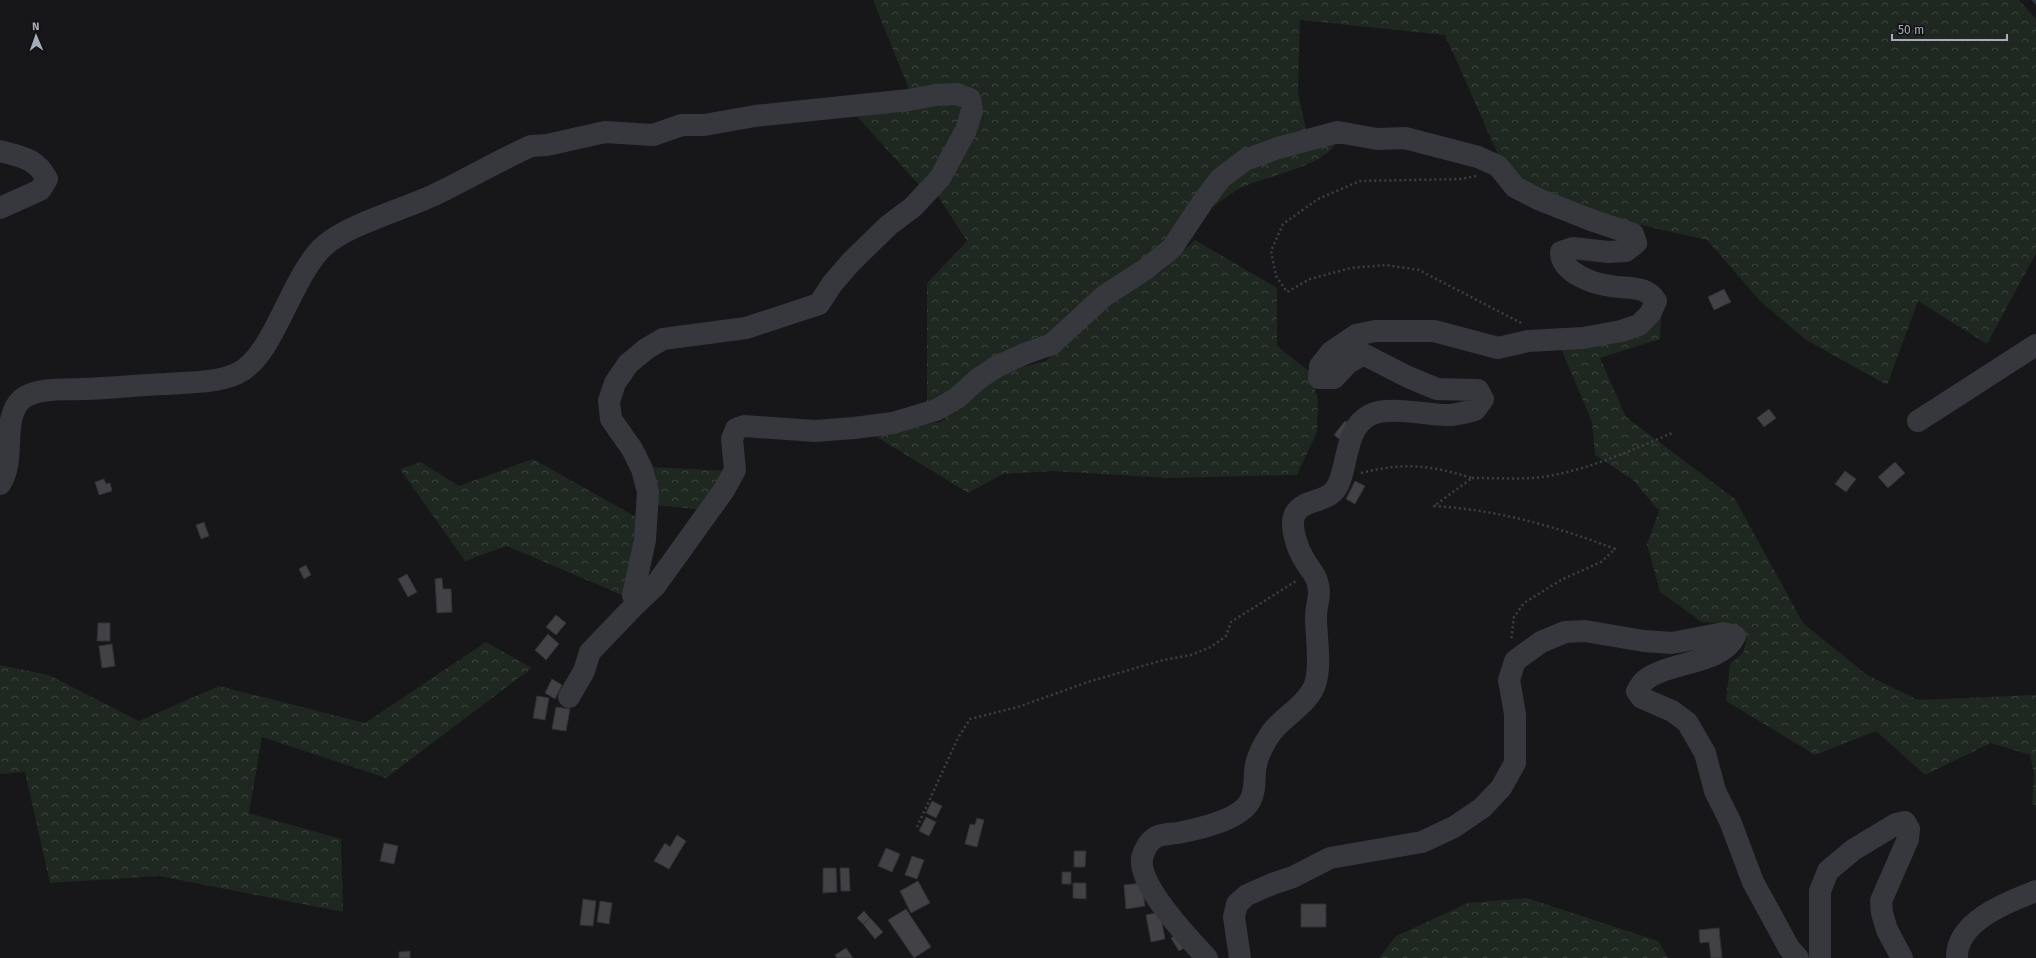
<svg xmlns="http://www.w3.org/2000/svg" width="2036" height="958" font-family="'Fira Sans',sans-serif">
<defs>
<pattern id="forest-crowns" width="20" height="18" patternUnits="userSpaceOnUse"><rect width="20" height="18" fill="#1e2720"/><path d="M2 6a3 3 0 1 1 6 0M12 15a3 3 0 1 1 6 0" fill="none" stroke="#3c443e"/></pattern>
</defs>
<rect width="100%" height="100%" fill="#171719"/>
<path fill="url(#forest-crowns)" d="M873 0H2019L2036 19V253L1987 344 1918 301 1887 385 1806 340 1760 301 1707 240 1588 213 1539 193 1501 161 1445 35 1300 20 1298 92 1307 135 1274 143 1053 338 927 406V283L967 241 934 190 976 109 911 94Z
M956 102 962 111 942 163 919 185 853 112Z
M1333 142 1335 145C1318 169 1262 176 1235 191 1227 196 1220 202 1212 208L1230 179 1253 161Z
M1195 240 1277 288V346L1310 372 1318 400 1317 432 1297 475 1167 478 1053 471 1003 474 968 493 872 434 940 422 997 378 1020 368 1046 361 1115 300 1159 274Z
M1662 306 1660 339 1600 358 1626 417 1735 499 1803 623 1867 675 1918 700 2036 695V805L2032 804 2034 774 2030 755 1991 743 1925 775 1876 731 1815 755 1726 701 1730 664 1743 653 1747 639 1740 628 1723 623 1702 622 1660 592 1647 544 1659 511 1633 480 1595 455 1592 422 1560 346Z
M533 459 638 518 630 572 622 595 507 546 465 561 400 469 421 462 459 486Z
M651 467 730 471 706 510 655 505Z
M486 642 532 668 386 778 262 737 249 813 341 839 343 912 159 876 50 883 25 772 0 774V665L49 675 139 721 219 686 365 723Z
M1527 898 1658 941 1668 958H1379L1396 936 1468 903Z"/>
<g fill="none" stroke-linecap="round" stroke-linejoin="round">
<path stroke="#2c343d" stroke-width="4.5" d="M2034 0 2036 2"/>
</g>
<path fill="#414146" stroke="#313035" d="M1724 289 1731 302 1714 310 1708 297Z
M1769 409 1776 418 1764 427 1757 418Z
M1345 421 1353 426 1342 441 1334 435Z
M1895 462 1905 473 1888 488 1878 477Z
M1845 471 1856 479 1846 492 1835 484Z
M104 479 106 484 110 483 112 491 99 495 95 482Z
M1355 481 1365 486 1355 504 1346 499Z
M204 522 209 536 201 539 196 525Z
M306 565 311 575 304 579 299 569Z
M407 574 417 592 408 597 398 579Z
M442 578 443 589H451L452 612 437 613 435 579Z
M556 615 566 623 556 635 546 627Z
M98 623H110V641H97Z
M548 634 559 644 546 660 535 650Z
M112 644 115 666 102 668 99 646Z
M552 679 562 685 555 699 545 693Z
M537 696 549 698 545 720 533 718Z
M556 707 570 709 566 731 552 729Z
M932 801 942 806 936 818 926 813Z
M926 817 936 822 929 836 919 831Z
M977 818 984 820 977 847 965 844 970 824 975 825Z
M677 835 686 841 669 869 654 861 665 843 670 847Z
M384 843 398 846 394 864 380 861Z
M886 848 900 854 892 872 878 866Z
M1074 851H1086L1085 867H1074Z
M912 856 924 860 917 879 905 875Z
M823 868H836L837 892 823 893Z
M840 868H849L850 891H841Z
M1062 872H1071V884H1062Z
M918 881 930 903 911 913 900 891Z
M1073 883H1086V899L1073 898Z
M1142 883 1145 906 1126 909 1124 885Z
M583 899 596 901 593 926 580 925Z
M600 901 612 903 609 924 597 922Z
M1301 904H1326V927H1301Z
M906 909 931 947 914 958 888 920Z
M864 911 870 918 863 924 857 918Z
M1160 912 1165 939 1151 942 1146 915Z
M870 918 883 932 875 939 863 924Z
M1719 928 1722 958H1711L1709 942 1700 943 1699 930Z
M1179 933 1187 946 1179 951 1171 938Z
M846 948 853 958H837L835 955Z
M410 951V958H399V952Z"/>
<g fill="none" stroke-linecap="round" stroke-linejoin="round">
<path stroke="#3d3f45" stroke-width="2.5" stroke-dasharray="2 3" stroke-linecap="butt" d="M1476 176 1461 179 1360 181 1318 199 1283 224 1271 251 1276 276 1287 292 1310 279 1351 268 1386 265 1419 270 1521 323
M1361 473C1404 462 1430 465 1472 478L1434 506C1498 510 1555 526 1615 549L1601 562 1561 580 1524 603 1514 617 1511 641
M1472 478C1492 478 1513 479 1533 478 1579 474 1630 451 1672 433
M917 827 958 738 970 719 1018 707 1088 682 1163 660 1191 655 1211 647 1226 636 1231 622 1296 581"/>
<path stroke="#37383e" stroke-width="22" d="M0 151C22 157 36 158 47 179L40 190 0 208
M1918 421 2036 345
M0 484C17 460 0 419 22 399 38 387 65 390 84 389 112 388 139 385 167 384 189 382 216 383 236 374 274 358 290 277 324 246 349 224 402 210 434 195 467 179 498 161 531 146L547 145 605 132 653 135 682 125H704L755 116 909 100 936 95 957 94 970 99 972 110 966 130 940 178 913 207 889 225 851 262 832 284 819 304 746 328 663 339 646 349 628 364 615 383 609 401 611 419 632 449 642 469 648 492 645 540 633 595 636 604 655 586 724 490 735 470 732 439 736 429 744 426 815 431 854 428 893 423 936 410 957 398 978 379 996 367 1024 354 1052 344 1104 296 1146 269 1172 248 1204 200 1221 178 1245 160 1278 148 1338 132 1377 139 1405 138 1478 157 1498 166 1515 187 1538 199 1591 220 1633 234 1636 243 1626 251 1608 252 1573 248 1561 252C1561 273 1594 284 1611 286 1628 289 1646 285 1656 301L1650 314 1639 325 1621 331 1583 338 1528 341 1498 348 1434 331H1375L1356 335 1331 352 1320 366 1319 378H1334L1348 363 1363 354 1408 377 1437 389 1478 390 1483 399 1475 410C1467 412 1459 414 1451 415 1430 416 1389 405 1370 415 1346 427 1348 461 1339 483 1330 505 1304 497 1295 514 1289 527 1298 550 1305 561 1309 568 1315 574 1317 581 1322 597 1316 602 1316 617 1316 637 1321 661 1316 681 1311 703 1283 716 1271 733 1265 742 1258 754 1256 765 1253 779 1257 787 1250 801 1240 820 1198 829 1178 833 1172 834 1164 834 1158 836 1149 840 1144 850 1142 858 1138 885 1189 939 1207 958
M569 697 584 671 590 652 636 604
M1240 958 1234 917 1237 904 1247 895 1272 884 1293 877 1330 858 1422 842 1454 827 1482 808 1501 788 1515 763V714L1509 680 1515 661 1541 642 1565 632 1585 631 1644 641 1672 643 1724 633 1735 636C1722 665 1667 661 1644 681 1641 684 1639 688 1637 691L1642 698 1672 711 1687 722 1705 753 1715 791 1730 821 1753 882 1789 948 1798 958
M1820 958V891L1828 871 1853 850 1896 824 1905 822 1909 829 1908 839 1881 901 1882 913 1887 930 1902 958
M1957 958C1956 921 2008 902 2036 891"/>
</g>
<g transform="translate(36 36) rotate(358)" stroke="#121114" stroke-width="3" paint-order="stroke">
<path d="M0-3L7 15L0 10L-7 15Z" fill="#a8acb9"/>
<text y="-6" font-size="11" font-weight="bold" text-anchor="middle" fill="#a8acb9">N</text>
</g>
<path d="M1892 34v6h115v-6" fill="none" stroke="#a8acb9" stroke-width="2"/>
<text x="1898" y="34" font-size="12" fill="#a8acb9" stroke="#121114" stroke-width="3" paint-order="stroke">50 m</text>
</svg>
